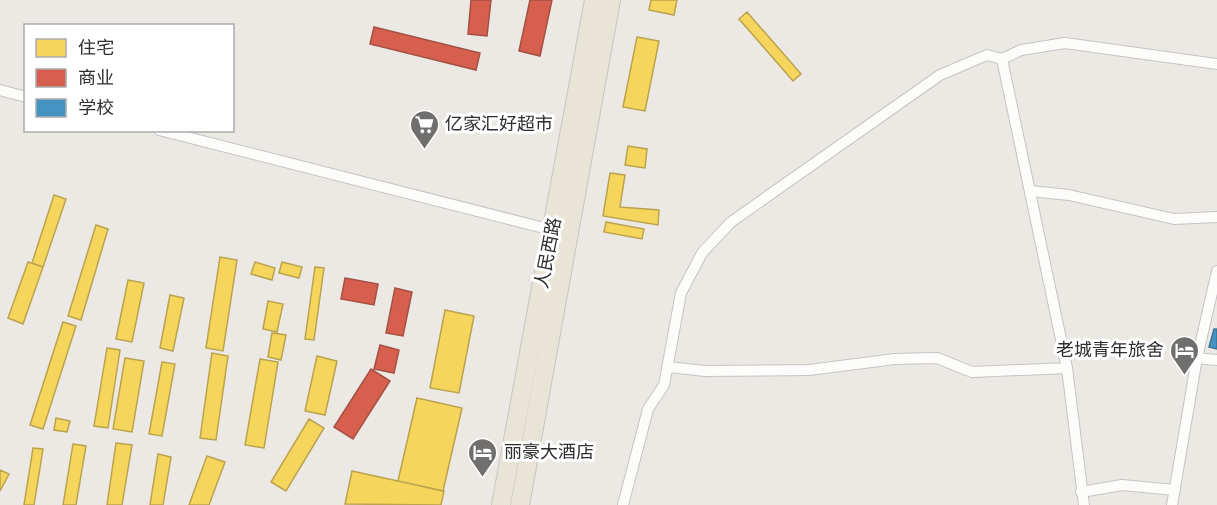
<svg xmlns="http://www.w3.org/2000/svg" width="1217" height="505" font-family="Inter,'Noto Sans SC',sans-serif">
<rect width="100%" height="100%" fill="#ece8e4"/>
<path fill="#f6d55c" stroke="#baa34e" stroke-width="1.5" d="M651 0H677L674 15 649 10Z
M747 12 801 74 793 81 739 19Z
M637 37 659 41 645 111 623 107Z
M628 146 647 149 645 168 625 165Z
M610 173 625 175 620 207 659 210 658 225 603 216Z
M54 195 66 199 43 267 32 263Z
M606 222 644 229 642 239 604 232Z
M96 225 108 229 81 320 68 316Z
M220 257 237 260 223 351 206 348Z
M28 262 43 267 23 324 8 318Z
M255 262 275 268 272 280 251 274Z
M282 262 302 267 299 278 279 273Z
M315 267 324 268 314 340 305 339Z
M128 280 144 283 132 342 116 339Z
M170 295 184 298 173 351 160 348Z
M268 301 283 304 277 332 263 329Z
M445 310 474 316 459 393 430 388Z
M63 322 76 326 43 429 30 425Z
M272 333 286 335 281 360 268 357Z
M107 348 120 350 108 428 94 426Z
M212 353 228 356 216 440 200 438Z
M317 356 337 361 325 415 305 411Z
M125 358 144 361 132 432 113 429Z
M260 359 278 362 264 448 245 445Z
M162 362 175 364 162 436 149 434Z
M417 398 462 408 443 491 398 481Z
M56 418 70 421 67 432 54 430Z
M309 419 324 428 286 491 271 482Z
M116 443 132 445 122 505H107Z
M73 444 86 446 76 505H63Z
M33 448 43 449 34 505H24Z
M158 454 171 457 163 505H150Z
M207 456 225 462 209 505H189Z
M0 470 9 474 0 491Z
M352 471 444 491 441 505 345 504Z"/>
<path fill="#d6604d" stroke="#a45144" stroke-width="1.5" d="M471 0H491L487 36 468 34Z
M530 0H552L540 56 519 51Z
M374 27 480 53 476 70 370 44Z
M345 278 378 284 374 305 341 299Z
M395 288 412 292 403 336 386 333Z
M380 345 399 350 394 373 374 369Z
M371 369 390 381 353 439 334 427Z"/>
<path fill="#4393c3" stroke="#3d7596" stroke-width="1.5" d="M1214 329H1217V349L1209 347Z"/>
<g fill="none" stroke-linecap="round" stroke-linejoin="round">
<defs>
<path id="street" d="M1002 59 1067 368 1084 505
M0 90 26 97
M159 130 552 230
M1030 191 1069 195 1174 219 1217 217
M1197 358 1217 360
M669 367 705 371 809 370 895 359 937 358 972 372 1067 368
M1081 492 1122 485 1175 490
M623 505 648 409 664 385 681 293 702 253 731 222 940 75 987 55 1002 59 1021 50 1065 43 1217 64
M1172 505 1197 358 1217 271"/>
<path id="primary" d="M501 505 594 0
M520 505 611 0"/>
</defs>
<use href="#street" stroke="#c5c4c5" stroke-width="12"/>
<use href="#primary" stroke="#c6c5c4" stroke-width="20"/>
<use href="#street" stroke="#fcfcfb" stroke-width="10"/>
<use href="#primary" stroke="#e8e4d6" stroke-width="18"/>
</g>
<defs>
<symbol id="supermarket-pin" viewBox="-11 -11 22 30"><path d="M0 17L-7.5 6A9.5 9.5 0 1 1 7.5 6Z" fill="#706f6e" stroke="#fff"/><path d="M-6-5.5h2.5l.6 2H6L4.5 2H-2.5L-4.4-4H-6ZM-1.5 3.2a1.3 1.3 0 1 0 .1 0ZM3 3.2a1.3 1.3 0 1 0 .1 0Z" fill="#fff"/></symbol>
<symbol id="hotel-pin" viewBox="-11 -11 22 30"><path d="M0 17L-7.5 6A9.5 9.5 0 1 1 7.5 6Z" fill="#706f6e" stroke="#fff"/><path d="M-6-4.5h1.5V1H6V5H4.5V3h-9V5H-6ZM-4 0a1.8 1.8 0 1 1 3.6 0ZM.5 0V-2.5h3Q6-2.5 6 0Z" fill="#fff"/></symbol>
</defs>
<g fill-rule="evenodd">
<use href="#supermarket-pin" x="408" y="108" width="33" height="45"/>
<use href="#hotel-pin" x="1168" y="334" width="33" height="45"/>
<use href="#hotel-pin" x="466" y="436" width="33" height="45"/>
</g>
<g text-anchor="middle" stroke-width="6" stroke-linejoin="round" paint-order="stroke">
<g font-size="18" fill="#2e2e2e" stroke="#fff" text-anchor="start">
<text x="445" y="130">亿家汇好超市</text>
<text x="1164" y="356" text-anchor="end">老城青年旅舍</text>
<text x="504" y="458">丽豪大酒店</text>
</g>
<g font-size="18" fill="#2e2e2e" stroke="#fff">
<text transform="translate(548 253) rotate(-79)" y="6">人民西路</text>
</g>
</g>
<rect x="24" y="24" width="210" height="108" fill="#ffffff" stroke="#ababab" stroke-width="1.5"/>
<rect x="36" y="39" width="30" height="18" fill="#f6d55c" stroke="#ababab" stroke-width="1.5"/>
<text x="78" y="54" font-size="18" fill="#2e2e2e">住宅</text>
<rect x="36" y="69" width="30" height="18" fill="#d6604d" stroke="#ababab" stroke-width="1.5"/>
<text x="78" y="84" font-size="18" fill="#2e2e2e">商业</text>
<rect x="36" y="99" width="30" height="18" fill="#4393c3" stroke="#ababab" stroke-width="1.5"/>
<text x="78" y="114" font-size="18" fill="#2e2e2e">学校</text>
</svg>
